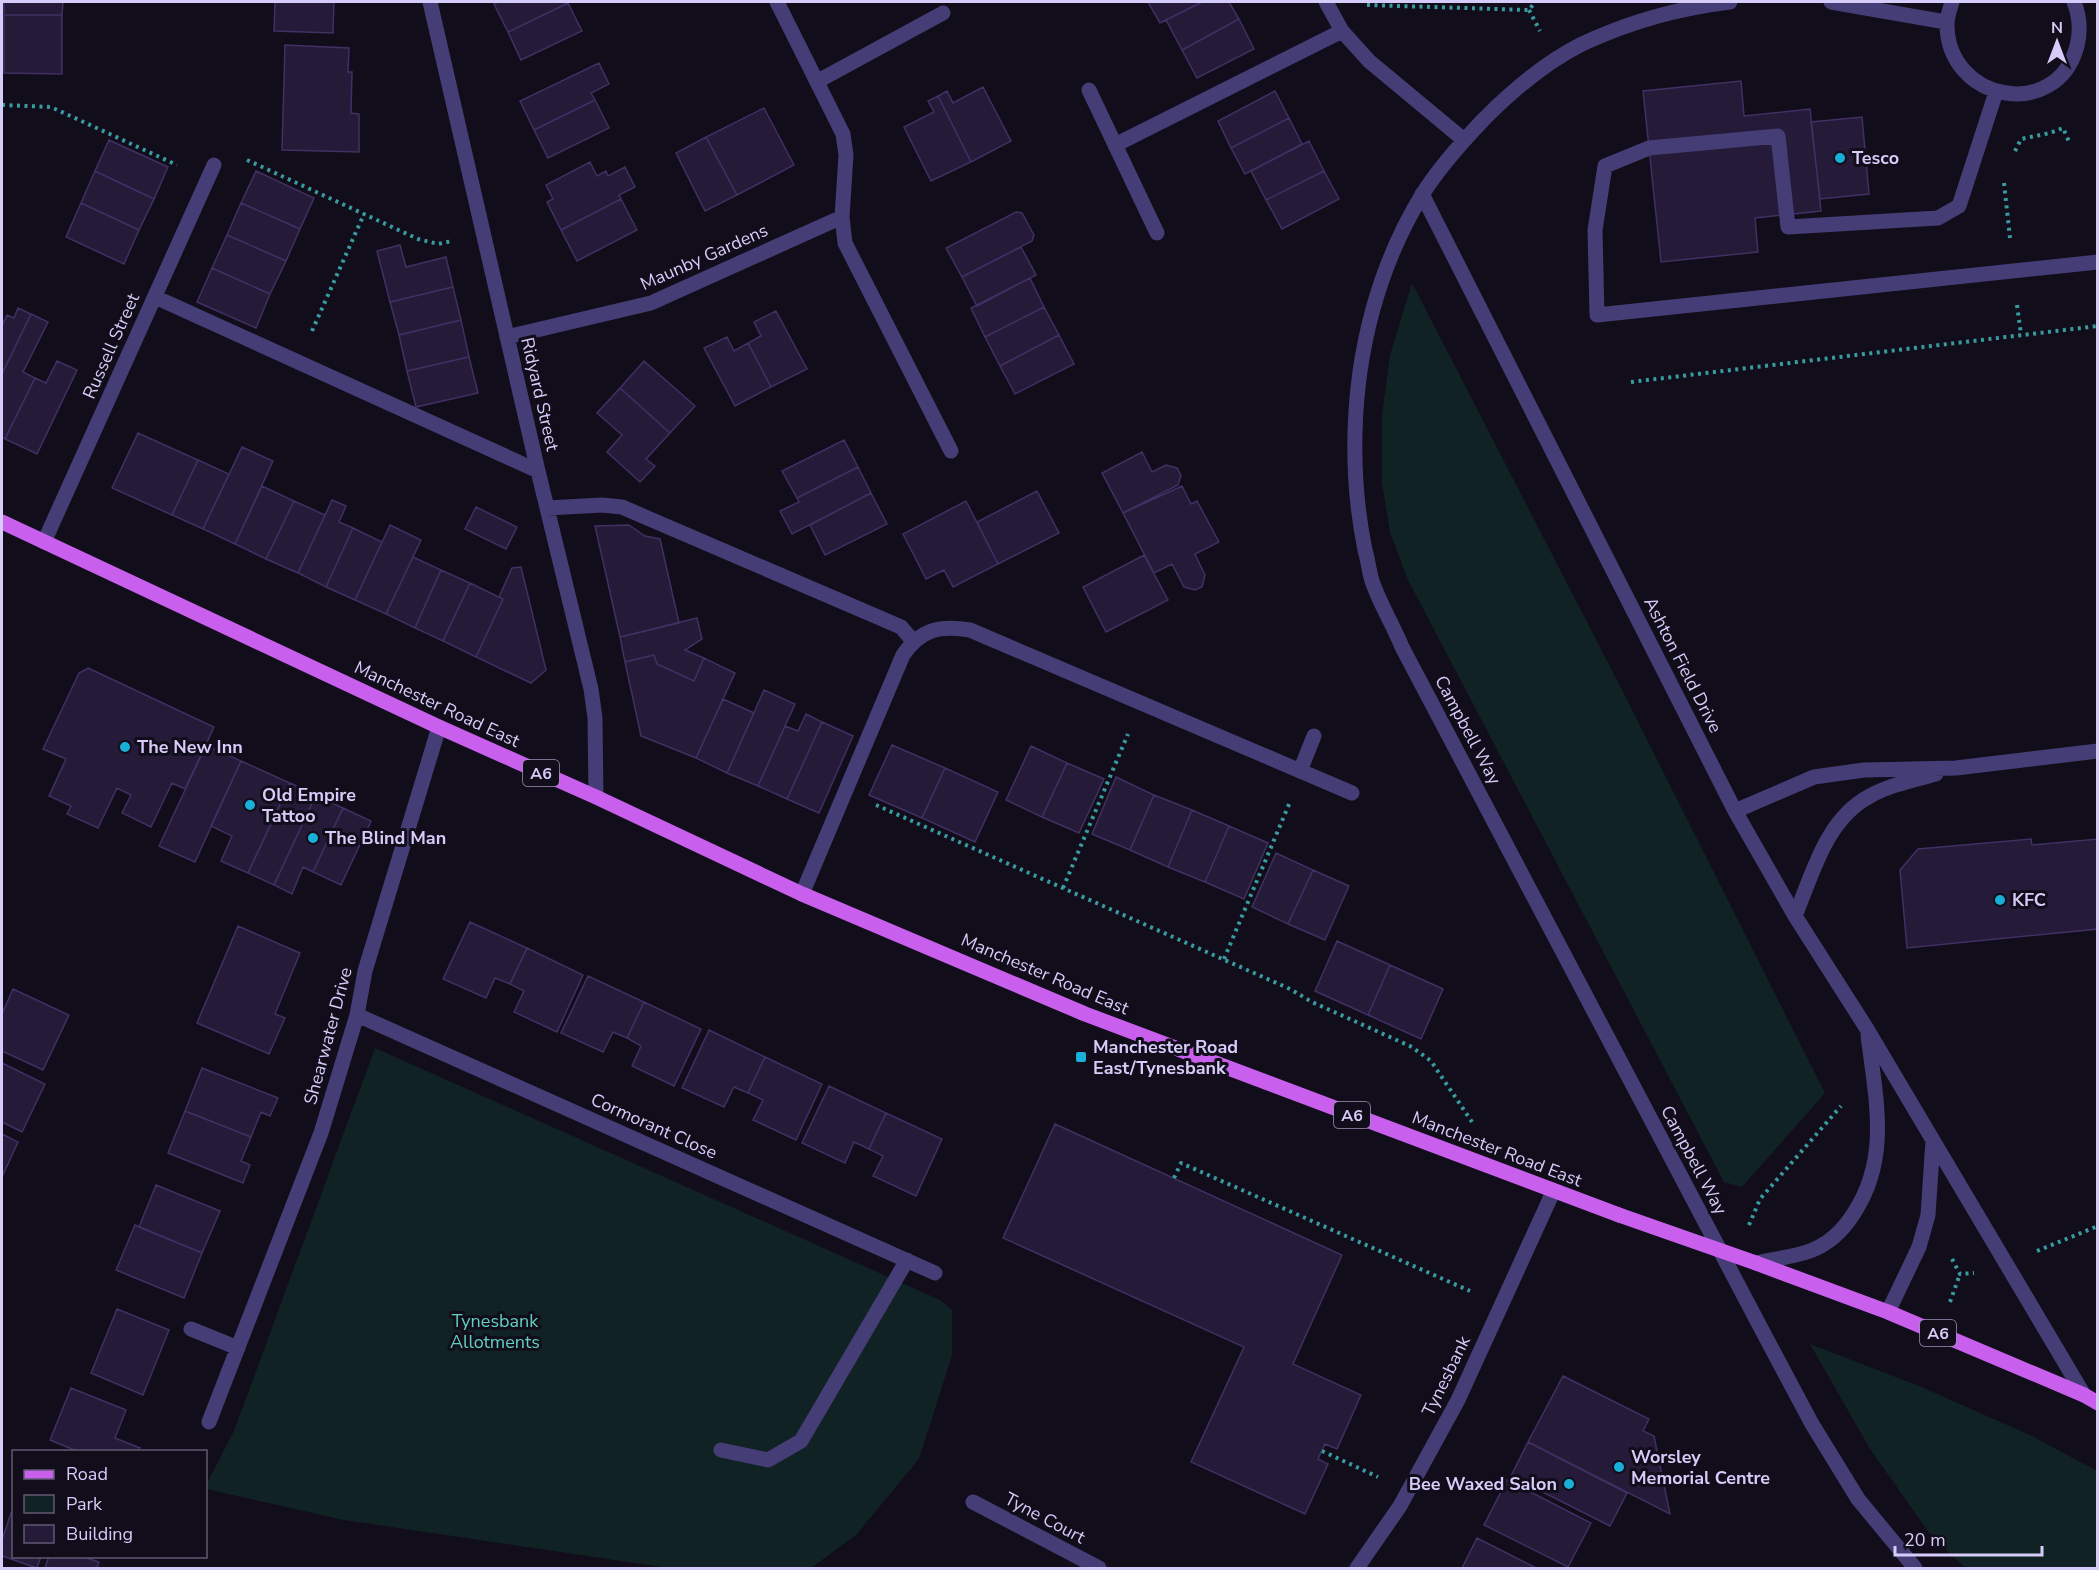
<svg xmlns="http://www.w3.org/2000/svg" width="2099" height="1570" font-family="'Nunito Sans',sans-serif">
<rect width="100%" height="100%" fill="#110d1a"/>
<path fill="#112224" d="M1412 283 1619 684 1825 1093 1742 1187 1724 1182 1407 578 1390 532 1382 483V415L1390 355Z
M375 1048 940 1300 952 1310V1355L919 1459 856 1535 811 1568H669L344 1520 206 1489V1485L234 1431Z
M1810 1344 1919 1386 2030 1435 2097 1471V1568H1965L1930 1534 1870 1449Z"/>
<path fill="#251b39" stroke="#403063" stroke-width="1.5" d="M4 2H63L62 15H4Z
M275 2H334L333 33 274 31Z
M498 2H568V3L508 32 494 4Z
M1148 2H1202L1160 23Z
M1202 2H1229L1239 19 1182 50 1166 20Z
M568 3 582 31 521 60 508 32Z
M4 15H62V74L4 73Z
M1239 19 1254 49 1197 78 1182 50Z
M285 45 349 48 348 72H352L351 113 359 114V152L282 150Z
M599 63 609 84 591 93 595 100 534 130 520 101Z
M1741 81 1744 116 1810 109 1821 211 1755 218 1758 252 1661 262 1643 91Z
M983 87 1011 141 971 162 938 96 947 91 953 103Z
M1275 91 1289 118 1231 148 1218 121Z
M938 96 971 162 931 181 904 127 934 112 928 101Z
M595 100 609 128 548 158 534 130Z
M764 108 794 165 737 195 706 137Z
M1862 117 1869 194 1820 199 1811 122Z
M1289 118 1302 144 1245 174 1231 148Z
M706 137 737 195 705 211 676 153Z
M109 140 168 167 154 199 95 171Z
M1309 141 1324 171 1266 200 1251 171Z
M590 162 597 176 606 171 608 176 625 167 635 187 619 195 621 199 561 230 547 202 553 199 546 185Z
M95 171 154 199 139 230 81 203Z
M256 171 314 198 300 229 241 203Z
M1324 171 1339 199 1282 229 1266 200Z
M621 199 637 230 577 261 561 230Z
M81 203 139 230 124 264 66 237Z
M241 203 300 229 286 261 227 235Z
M1016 212 1022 213 1034 235 1032 241 962 277 946 248Z
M227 235 286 261 270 294 212 268Z
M400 245 406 267 446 257 453 287 390 302 377 251Z
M1021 247 1036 275 977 306 962 277Z
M212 268 270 294 256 328 197 302Z
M1030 278 1044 307 985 337 971 308Z
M453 287 461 320 399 335 390 302Z
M1044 307 1059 335 1000 366 985 337Z
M18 308 31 314 2 374V326L7 315 14 318Z
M776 311 807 369 771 387 748 343 761 336 754 322Z
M31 314 48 322 23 372 35 378 5 439 2 437V374Z
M461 320 469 357 407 371 399 335Z
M1059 335 1074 364 1015 394 1000 366Z
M727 337 734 351 748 343 771 387 735 406 704 348Z
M469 357 478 393 416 407 407 371Z
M57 361 77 370 37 454 5 439 35 378 46 383Z
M644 361 695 406 670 433 620 388Z
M620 388 670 433 646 459 655 466 640 482 607 452 622 435 597 413Z
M138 433 198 460 172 515 112 488Z
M844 440 858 467 797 498 782 471Z
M242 447 273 461 235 544 203 529Z
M1142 452 1152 472 1166 465 1177 468 1181 475 1178 485 1123 513 1102 473Z
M198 460 229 474 203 529 172 515Z
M858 467 871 493 792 534 780 511 799 502 797 498Z
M262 486 294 501 266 559 235 544Z
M1182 486 1191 504 1197 501 1219 542 1195 554 1205 575 1202 587 1195 590 1184 587 1172 564 1154 573 1123 513Z
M1037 491 1059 533 998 564 977 522Z
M871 493 887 524 825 555 810 525Z
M332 500 346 506 339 522 353 528 326 587 298 573Z
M294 501 325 515 298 573 266 559Z
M966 501 998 564 953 587 944 570 926 579 903 534Z
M476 507 517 527 506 549 465 529Z
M390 525 421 540 386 614 355 600Z
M629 525 645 536 660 539 679 623 620 637 595 526Z
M353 528 382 542 355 600 326 587Z
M1144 555 1168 600 1106 632 1083 587Z
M413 557 441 570 415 628 386 614Z
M521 567 546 670 531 683 476 657 503 599 499 597 512 568Z
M441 570 470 583 443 641 415 628Z
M470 583 503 599 476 657 443 641Z
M697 618 702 639 685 650 704 658 694 681 657 664 654 655 625 662 620 637Z
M654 655 657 664 694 681 704 658 735 673 696 758 641 736 625 662Z
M88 668 214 727 185 789 172 783 151 827 122 813 131 795 117 788 98 828 67 814 71 806 49 796 66 759 43 749 79 673Z
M764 690 795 704 758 786 727 773Z
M723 699 754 713 727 773 696 758Z
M806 714 822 722 787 799 758 786 785 726 798 731Z
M822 722 853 736 819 813 787 799Z
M206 745 241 761 195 862 159 846Z
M892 745 945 768 922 818 869 795Z
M1031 746 1067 763 1042 817 1006 800Z
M241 761 290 783 248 873 221 861 232 836 211 826Z
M1067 763 1104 779 1079 833 1042 817Z
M945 768 998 792 975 842 922 818Z
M1116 777 1154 795 1130 850 1092 834Z
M290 783 316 795 274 885 248 873Z
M316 795 343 808 313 872 303 867 292 894 274 885Z
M1154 795 1192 810 1168 867 1130 850Z
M343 808 371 821 341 885 313 872Z
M1192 810 1229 826 1205 882 1168 867Z
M1229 826 1268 843 1244 899 1205 882Z
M2031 839 2032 845 2098 839V929L1907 948 1900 870 1918 849Z
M1276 853 1313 870 1288 924 1252 907Z
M1313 870 1349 886 1325 940 1288 924Z
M470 922 527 948 510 984 495 978 486 998 443 979Z
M238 926 300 953 275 1014 285 1018 269 1054 197 1023Z
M1337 941 1390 965 1368 1015 1315 991Z
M527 948 583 975 557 1032 514 1012 524 991 510 984Z
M1390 965 1443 989 1421 1039 1368 1015Z
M588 976 644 1002 627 1038 613 1032 603 1052 561 1033Z
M13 989 69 1015 43 1070 2 1051V1014Z
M644 1002 701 1029 674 1086 632 1066 641 1046 627 1038Z
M709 1030 765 1057 748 1093 734 1087 724 1107 682 1088Z
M765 1057 822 1084 796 1140 753 1120 763 1100 748 1093Z
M2 1063 45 1084 22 1132 2 1122Z
M202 1068 278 1098 270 1116 261 1112 251 1137 185 1111Z
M829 1086 886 1113 869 1149 854 1142 845 1163 802 1143Z
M185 1111 251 1137 241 1161 250 1165 243 1183 168 1153Z
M886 1113 942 1139 916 1196 873 1176 883 1156 869 1149Z
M1055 1124 1342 1255 1293 1364 1361 1395 1337 1449 1325 1444 1318 1459 1328 1464 1305 1514 1191 1462 1244 1347 1003 1238Z
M2 1134 18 1142 2 1177Z
M156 1185 220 1211 202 1253 139 1227Z
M135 1225 202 1253 184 1298 116 1270Z
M117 1309 169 1330 143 1395 91 1373Z
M1563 1376 1649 1419 1643 1431 1654 1436 1670 1514 1528 1442Z
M71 1388 126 1410 115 1438 140 1448 138 1452H79L50 1440Z
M1528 1442 1627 1493 1610 1526 1511 1476Z
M1507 1480 1591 1523 1568 1567 1484 1525Z
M11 1513 14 1514V1556H41L37 1568 2 1556V1540Z
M1477 1538 1534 1567 1533 1568H1462Z
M49 1556H81L99 1562 97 1568H45Z"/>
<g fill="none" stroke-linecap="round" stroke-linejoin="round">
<path stroke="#399ba0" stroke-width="4" stroke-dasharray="3 4.5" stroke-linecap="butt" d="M1367 5 1529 10 1535 2
M1529 10 1540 31
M2 105 51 107 177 165
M2015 151 2021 139 2050 133 2063 128 2070 144
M247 160 418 239 438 244 452 241
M2004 183 2010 238
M2017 305 2021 334
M312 331 364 214
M1631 382 2098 326
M876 805 1290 989 1312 1002 1412 1047 1431 1061 1472 1122
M1063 888 1128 734
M1224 959 1290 802
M1174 1178 1181 1163 1470 1291
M1749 1225 1760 1199 1841 1106
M2037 1251 2098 1226
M1952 1259 1960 1274 1974 1273
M1950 1302 1960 1274
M1322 1451 1378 1477"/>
<path stroke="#453d75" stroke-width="15" d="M430 2 538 471 591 689 595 718 596 797
M777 2 843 134 846 155 842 217 845 243 951 451
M1326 2 1342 31 1369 61 1464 140
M1730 2C1679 8 1629 22 1582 44 1546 62 1513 90 1485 118 1463 141 1439 167 1422 195 1378 267 1357 350 1355 433 1354 473 1357 511 1365 550 1368 560 1369 571 1372 581 1380 604 1393 625 1402 647L1764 1334 1812 1424 1858 1499 1915 1568
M1831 2 1946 22
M1952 2C1950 9 1947 17 1947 24 1947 102 2057 122 2077 46 2081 30 2080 17 2074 2
M818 81 943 13
M1089 90 1157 233
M1996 92 1959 206 1938 218 1788 227 1778 136 1649 148 1605 166 1595 230 1597 315 2098 262
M1115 145 1342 31
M1422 194 1735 811 1795 916 1867 1029 2084 1395
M155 297 538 471
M507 337 651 303 842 217
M547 508 602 505 622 507 901 627 913 641
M44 542 214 165
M1300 771 1314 736
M1735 811 1814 777 1864 770 1956 768 2098 751
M802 894 903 655C921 629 940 625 970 630L1352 793
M1795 916C1813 873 1826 819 1870 796 1890 785 1914 780 1936 774
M357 1015 935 1273
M1756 1263C1774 1259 1793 1257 1810 1251 1829 1244 1844 1229 1854 1213 1891 1157 1875 1096 1868 1035
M1888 1312 1919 1247 1928 1215 1933 1140
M191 1329 238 1348
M209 1422 321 1133 357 1015 365 971 439 727
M721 1450 768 1460 801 1441 907 1260
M973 1502 1099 1568
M1357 1568 1400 1506 1458 1400 1553 1192"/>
<path stroke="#c95fed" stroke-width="15" d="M2 522 439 727 596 797 802 894 1085 1014 1619 1215
M1756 1263 1888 1312 2084 1395 2098 1403"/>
<path stroke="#c95fed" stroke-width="15" d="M1619 1215 1756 1263"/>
</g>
<g fill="#18b0d9" stroke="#110d1a" stroke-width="2">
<circle cx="1840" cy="158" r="6"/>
<circle cx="125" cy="747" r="6"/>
<circle cx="250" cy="805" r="6"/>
<circle cx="313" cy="838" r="6"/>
<circle cx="2000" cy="900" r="6"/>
<rect x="1075" y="1051" width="12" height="12" rx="3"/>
<circle cx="1619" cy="1467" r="6"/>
<circle cx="1569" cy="1484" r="6"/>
</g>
<g text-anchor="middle" stroke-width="6" stroke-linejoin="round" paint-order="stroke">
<g fill="#110d1a" stroke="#9b93b6" stroke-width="1.5">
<rect x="523" y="760" width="36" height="26" rx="4.5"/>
<rect x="1334" y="1102" width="36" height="26" rx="4.5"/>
<rect x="1920" y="1320" width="36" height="26" rx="4.5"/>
</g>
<g font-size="16" font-weight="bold" fill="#d6ccf9">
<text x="541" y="779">A6</text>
<text x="1352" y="1121">A6</text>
<text x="1938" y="1339">A6</text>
</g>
<g font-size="18" font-weight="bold" fill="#d6ccf9" stroke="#110d1a" text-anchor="start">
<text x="1852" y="164">Tesco</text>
<text x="137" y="753">The New Inn</text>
<text x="262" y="801">Old Empire<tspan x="262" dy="21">Tattoo</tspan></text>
<text x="325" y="844">The Blind Man</text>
<text x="2012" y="906">KFC</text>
<text x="1093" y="1053">Manchester Road<tspan x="1093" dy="21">East/Tynesbank</tspan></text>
<text x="1631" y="1463">Worsley<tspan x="1631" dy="21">Memorial Centre</tspan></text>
<text x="1557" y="1490" text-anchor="end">Bee Waxed Salon</text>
</g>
<g font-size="18" fill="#d6ccf9" stroke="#110d1a">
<text transform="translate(704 257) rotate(-24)" y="6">Maunby Gardens</text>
<text transform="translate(111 346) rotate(-66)" y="6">Russell Street</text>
<text transform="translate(540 394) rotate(77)" y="6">Ridyard Street</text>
<text transform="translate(1683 665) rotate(63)" y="6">Ashton Field Drive</text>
<text transform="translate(437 704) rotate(25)" y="6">Manchester Road East</text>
<text transform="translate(1468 730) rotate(62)" y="6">Campbell Way</text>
<text transform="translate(1045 974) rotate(23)" y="6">Manchester Road East</text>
<text transform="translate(328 1036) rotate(-75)" y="6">Shearwater Drive</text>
<text transform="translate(654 1126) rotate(24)" y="6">Cormorant Close</text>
<text transform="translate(1497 1149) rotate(21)" y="6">Manchester Road East</text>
<text transform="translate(1694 1160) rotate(62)" y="6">Campbell Way</text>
<text transform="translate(1446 1376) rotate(-64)" y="6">Tynesbank</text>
<text transform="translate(1045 1518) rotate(28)" y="6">Tyne Court</text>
</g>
<g font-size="18" fill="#61d0c1" stroke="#110d1a">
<text x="495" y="1327">Tynesbank<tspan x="495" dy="21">Allotments</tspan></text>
</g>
</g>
<rect width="2099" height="1570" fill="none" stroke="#d6ccf9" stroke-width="6"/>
<rect x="12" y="1450" width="195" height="108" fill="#110d1a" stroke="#605973" stroke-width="1.5"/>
<rect x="24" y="1470" width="30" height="9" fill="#c95fed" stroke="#605973" stroke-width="1.5"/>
<text x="66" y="1480" font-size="18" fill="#d6ccf9">Road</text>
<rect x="24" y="1495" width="30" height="18" fill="#112224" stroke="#605973" stroke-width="1.5"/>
<text x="66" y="1510" font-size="18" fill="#d6ccf9">Park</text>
<rect x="24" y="1525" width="30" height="18" fill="#251b39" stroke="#605973" stroke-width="1.5"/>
<text x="66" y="1540" font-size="18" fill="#d6ccf9">Building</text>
<g transform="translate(2057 42)" stroke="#110d1a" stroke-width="4.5" paint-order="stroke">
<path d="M0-4.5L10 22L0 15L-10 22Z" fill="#d6ccf9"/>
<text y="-9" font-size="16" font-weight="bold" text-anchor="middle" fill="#d6ccf9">N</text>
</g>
<path d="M1895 1546v9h147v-9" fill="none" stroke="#d6ccf9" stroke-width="3"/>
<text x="1904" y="1546" font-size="18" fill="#d6ccf9" stroke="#110d1a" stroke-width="4.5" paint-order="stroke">20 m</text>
</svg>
